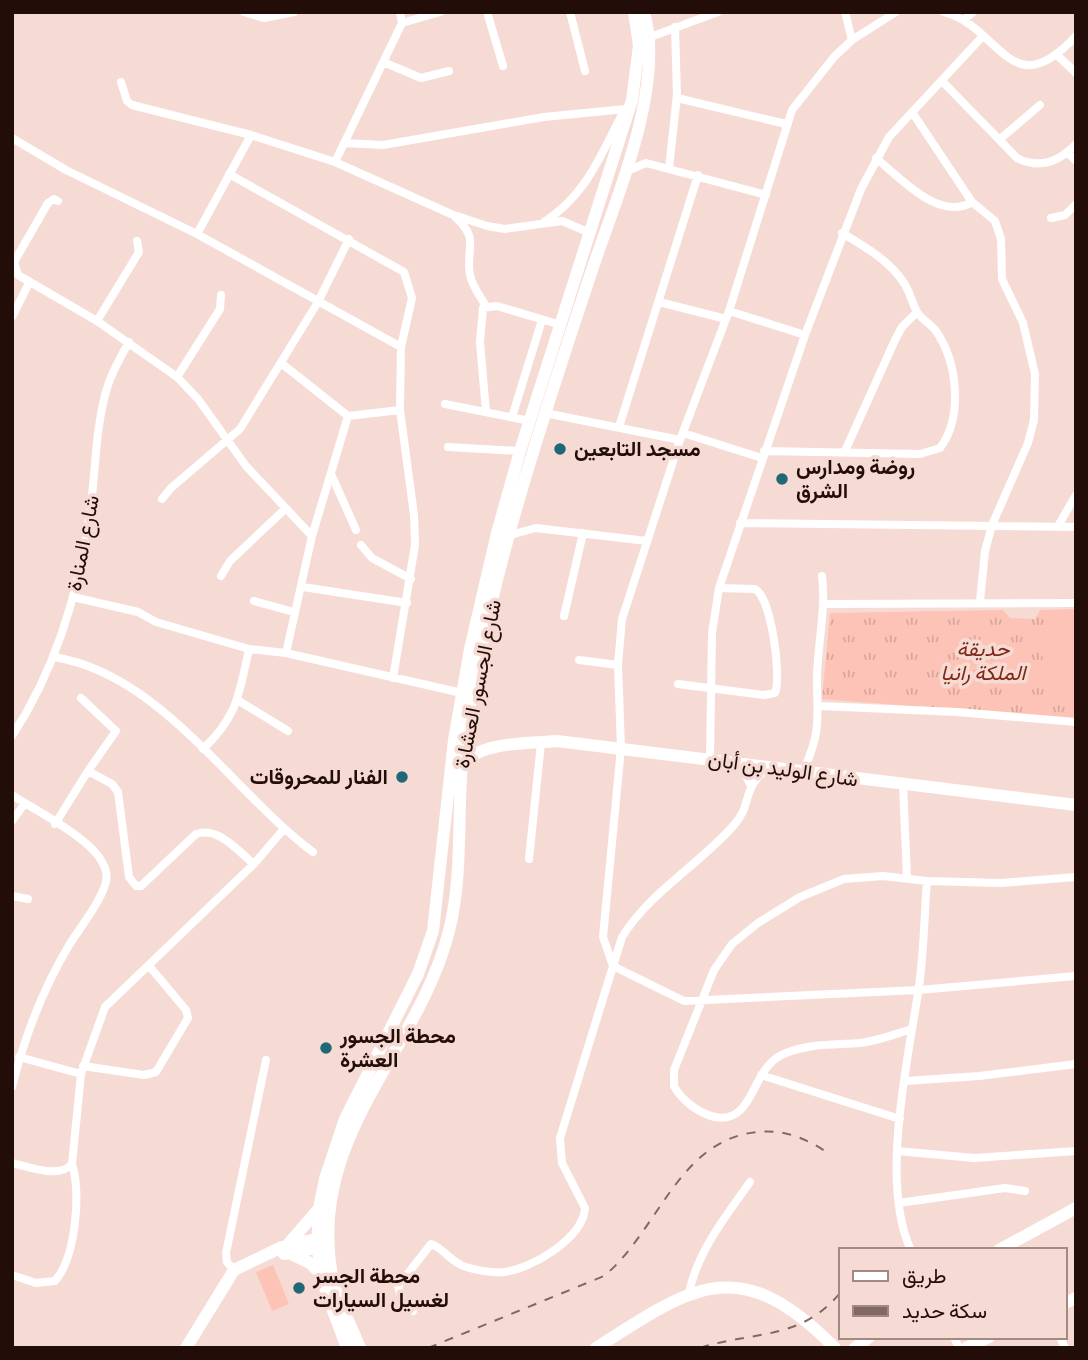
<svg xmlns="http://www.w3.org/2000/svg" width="1088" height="1360" font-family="'Crimson Pro',Vazirmatn,serif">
<defs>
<pattern id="grass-tufts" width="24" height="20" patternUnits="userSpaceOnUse" patternTransform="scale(1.75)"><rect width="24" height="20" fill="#fdc3b6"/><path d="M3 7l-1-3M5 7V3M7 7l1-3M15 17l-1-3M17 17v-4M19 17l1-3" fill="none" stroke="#d9a69b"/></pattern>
</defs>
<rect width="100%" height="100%" fill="#f6dbd4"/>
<path fill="url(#grass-tufts)" d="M1076 609V719L822 699 830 613 1003 610 1010 618 1035 619 1040 610Z"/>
<path fill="#fdc3b6" d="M1076 625V681L1055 689 1036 640Z
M273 1265 289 1304 272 1311 256 1272Z"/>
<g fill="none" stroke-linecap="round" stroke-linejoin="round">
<path stroke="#fff" stroke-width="8" d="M244 12 264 18 294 12
M487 12 503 66
M570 12 585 71
M845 12 852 40
M896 12 852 40 834 57 792 110 729 311 680 440 622 619 618 664 621 748 603 937 613 966 684 1001 919 990 1076 976
M944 12C1002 28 1010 107 1076 36
M964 20 973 12
M402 23 440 12
M645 39 718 12
M1058 56 1076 73
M383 62 421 78 449 71
M942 81 1017 158C1039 169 1059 162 1076 144
M121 82 127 101 132 105 251 135
M677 98 786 124
M912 112 972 202 995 221 1001 239 1002 279 1023 323 1035 374 1034 420 1028 443 992 525 985 551 980 601
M12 138 66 170 197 234 401 347
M1000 139 1040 105
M344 143 383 145 544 117 625 109
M1068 153 1076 161
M876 158C900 178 940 222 972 202
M335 162 402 23 400 12
M669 168 677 95 675 27
M625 172 646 163 766 195
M229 174 404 272 412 298 401 347 400 410 414 515 415 545 393 678
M58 201 54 199 48 203 14 262 18 275 97 321 177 377 198 399 246 466 312 536
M455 217C481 240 465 248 470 275 472 286 480 296 486 306
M1051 218 1065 215 1076 204
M544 222C588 194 601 153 625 109
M197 234 251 135 335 162 451 214 487 226 505 229 562 221 590 233
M659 302 726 319
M729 311 805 335
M12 317 29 283
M97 321 139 252 137 241
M281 363 348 416 400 410
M177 377 220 309 221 295
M445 404 530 421
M486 412 480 342 483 308 497 306 561 325
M545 413 680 440
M512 417 542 320
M619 427 698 175
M683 433 762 458
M448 447 520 451
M764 451 920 454 940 448C963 417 958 363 936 331 931 324 922 320 917 312 912 303 910 292 904 283 890 261 864 246 842 233
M845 451 895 340 902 327 917 312
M331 474 356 530
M162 499 171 488 240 429 318 302 349 239
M740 523 1076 527
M1058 526 1076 495
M510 535 536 528 647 541
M361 545 372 558 411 579
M221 576 230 561 285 509
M303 587 407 603
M73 597 138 612 156 622 249 649 286 653 462 693
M254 601 294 612
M825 604 1076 603
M564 616 583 533
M286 653 312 536 348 416
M54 657C161 674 231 791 313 852
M579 660 618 665
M678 684 764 695 775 693C782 676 771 597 755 589L719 588
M81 698 116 731 88 771
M239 701 288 731
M820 706 957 712 1076 722
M12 736C56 669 79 592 90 512 96 471 95 425 108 385 113 370 121 356 129 342
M203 749C238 716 239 694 249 649
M710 758 712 633 719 588 805 335 861 189 889 137 982 37
M739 762 750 784
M803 772C822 729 817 720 817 676 818 642 826 610 822 576
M903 784 907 878
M12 795C35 810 90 838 102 862 107 870 108 879 104 888 96 909 80 927 68 947 43 989 24 1039 12 1087
M12 821 25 803
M55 824 88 771 112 784 118 792 129 877 136 886H141L196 834C218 826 238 851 254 864
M529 859 541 743
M12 896 28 899
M912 1029C895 1034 878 1041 860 1043 835 1045 811 1043 786 1053 762 1062 758 1087 744 1106 724 1133 685 1107 674 1086V1070L714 970 732 944 758 923 800 897 844 879 883 876 927 881 1001 883 1076 877
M19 1057 81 1074
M83 1066 144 1075 156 1072 188 1018 186 1010 150 967
M761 1075 900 1119
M906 1081 979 1076 1076 1064
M897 1151 974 1158 1076 1151
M12 1163C29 1167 59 1179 72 1164L81 1074 105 1007 254 864 283 830
M899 1203 1005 1188 1025 1191
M911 1250C880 1185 907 1064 918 993 924 956 924 918 927 881
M234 1270 227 1262 226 1253 266 1060
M12 1275 36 1283 55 1281C76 1257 81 1193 72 1164
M689 1293C697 1252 726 1216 750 1182
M413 1311 402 1299 398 1286 431 1244C444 1248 451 1263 466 1267 479 1271 491 1273 504 1272 532 1269 583 1238 585 1208L562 1163 560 1138 622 937C650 892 700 864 734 825 754 803 740 786 771 767
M954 1337 959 1348
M1060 1337 1065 1348"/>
<path stroke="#fff" stroke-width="12" d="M461 764C483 741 527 744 557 741L1076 805
M290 1242 317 1211
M999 1250 1076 1208
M289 1253 310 1263 321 1274
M284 1254 325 1246
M1065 1303 1076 1298
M186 1348 234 1270 282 1247 324 1237
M347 1348 326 1292 317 1247 319 1208 325 1179 345 1119 418 974 433 931 454 740 470 649 497 533 520 451 632 100 639 46 634 12
M360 1348C351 1325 337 1300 332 1276 306 1136 418 1053 449 931 465 868 455 800 465 735 489 579 540 426 590 276 614 202 666 88 644 12
M596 1348C695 1284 740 1252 835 1348
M855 1348 869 1337
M966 1348 989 1337"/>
<path stroke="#816963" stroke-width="2" stroke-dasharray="9 9" stroke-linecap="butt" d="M428 1348 604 1276C658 1232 678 1140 757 1132 783 1129 806 1138 828 1153
M700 1348C755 1330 799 1342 841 1292"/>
</g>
<g fill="#216876" stroke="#f6dbd4" stroke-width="2.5">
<circle cx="560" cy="449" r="7"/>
<circle cx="782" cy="479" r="7"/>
<circle cx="402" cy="777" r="7"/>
<circle cx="326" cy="1048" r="7"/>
<circle cx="299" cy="1288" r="7"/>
</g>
<g text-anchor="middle" stroke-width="7" stroke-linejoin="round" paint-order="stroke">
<g font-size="21" font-weight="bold" fill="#230d08" stroke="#f6dbd4" text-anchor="start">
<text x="574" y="456">مسجد التابعين</text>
<text x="796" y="474">روضة ومدارس<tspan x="796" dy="24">الشرق</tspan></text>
<text x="388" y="784" text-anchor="end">الفنار للمحروقات</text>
<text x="340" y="1043">محطة الجسور<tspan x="340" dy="24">العشرة</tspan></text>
<text x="313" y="1283">محطة الجسر<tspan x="313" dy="24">لغسيل السيارات</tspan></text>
</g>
<g font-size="21" fill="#230d08" stroke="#f6dbd4">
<text transform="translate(83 543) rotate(-79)" y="7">شارع المنارة</text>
<text transform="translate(478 684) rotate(-79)" y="7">شارع الجسور العشارة</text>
<text transform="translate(783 769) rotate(8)" y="7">شارع الوليد بن أبان</text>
</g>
<g font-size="21" font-style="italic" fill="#802817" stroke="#f6dbd4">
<text x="983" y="656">حديقة<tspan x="983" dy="24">الملكة رانيا</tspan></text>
</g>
</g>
<rect width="1088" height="1360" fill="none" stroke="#230d08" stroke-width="28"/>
<rect x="839" y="1248" width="228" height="91" fill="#f6dbd4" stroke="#a28982" stroke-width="2"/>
<rect x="853" y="1271" width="35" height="10" fill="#ffffff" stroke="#a28982" stroke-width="2"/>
<text x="902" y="1283" font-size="21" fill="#230d08">طريق</text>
<rect x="853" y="1306" width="35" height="10" fill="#816963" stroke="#a28982" stroke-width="2"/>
<text x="902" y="1318" font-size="21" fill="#230d08">سكة حديد</text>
</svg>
